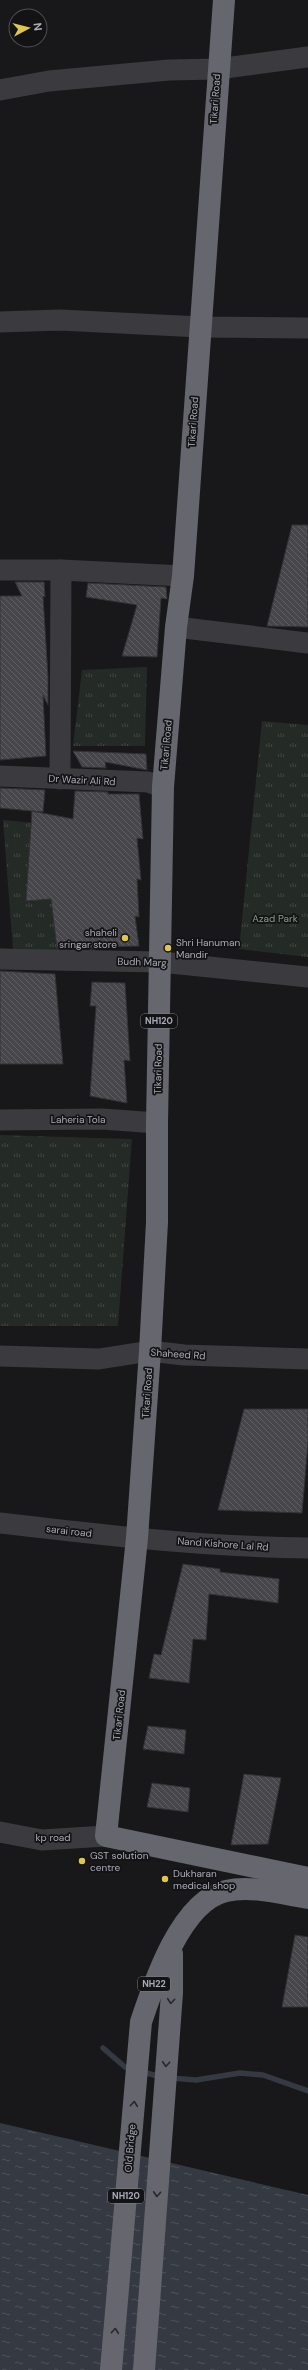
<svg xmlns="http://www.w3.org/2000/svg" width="308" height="2370" viewBox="0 0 308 2370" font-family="'DM Sans',sans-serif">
<defs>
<pattern id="grass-tufts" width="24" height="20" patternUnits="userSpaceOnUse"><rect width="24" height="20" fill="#242a26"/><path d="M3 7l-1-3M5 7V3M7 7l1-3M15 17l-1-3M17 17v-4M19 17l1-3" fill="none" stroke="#414643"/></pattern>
<pattern id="water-ripples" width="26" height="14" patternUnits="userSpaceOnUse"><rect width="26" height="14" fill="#343942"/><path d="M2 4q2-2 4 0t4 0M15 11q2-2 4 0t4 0" fill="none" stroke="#4f535b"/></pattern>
<pattern id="building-back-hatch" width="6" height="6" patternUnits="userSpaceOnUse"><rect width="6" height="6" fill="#47474b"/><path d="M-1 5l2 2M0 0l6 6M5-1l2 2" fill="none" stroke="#5f5f63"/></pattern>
</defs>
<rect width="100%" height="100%" fill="#181719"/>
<g fill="url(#grass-tufts)">
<path d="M147,667L145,746H73L82,670Z"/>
<path d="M262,721L308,725V957L239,949Z"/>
<path d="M3,820L95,829L96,953L13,950Z"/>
<path d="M0,1135L132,1139L118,1326H0Z"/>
</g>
<path fill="url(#water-ripples)" d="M0,2123L308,2195V2370H0Z"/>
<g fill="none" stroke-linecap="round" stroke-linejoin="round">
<g stroke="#343942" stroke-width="5.5">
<path d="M103,2048L125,2067L132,2069"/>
<path d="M142,2072L162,2077"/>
<path d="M171,2078L196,2080L240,2073L263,2075L308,2091"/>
</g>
</g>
<g fill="url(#building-back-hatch)" stroke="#323135">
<path d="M292,525H308V627L267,626Z"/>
<path d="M15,582H44L45,597L43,596L48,677V705L43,695L46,756L0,760V596H22Z"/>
<path d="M88,583L166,587L167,599L161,598L157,657L122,656L137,605L86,597Z"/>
<path d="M73,751L146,754L147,770L105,762L106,768L82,767Z"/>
<path d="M0,788L45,790L43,812L0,808Z"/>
<path d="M75,791L108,792V794H139L143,839L137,838L141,880L137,879L139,917L135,916L139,946L57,948L51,899L26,901L32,811L73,819Z"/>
<path d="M0,971L55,974L63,1064H0Z"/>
<path d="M92,982L125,983L130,1061L124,1060L127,1103L90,1096L96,1006H90Z"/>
<path d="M244,1409H308V1443L302,1513L218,1510Z"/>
<path d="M183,1564L220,1569V1572L279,1579L278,1603L209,1594L206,1640L193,1639L189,1683L149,1678L154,1654L161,1655Z"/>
<path d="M148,1726L186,1730L184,1754L143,1749Z"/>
<path d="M244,1774L281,1778L268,1844L231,1845Z"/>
<path d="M152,1783L190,1788L188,1812L147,1807Z"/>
<path d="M295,1935L308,1937V2007H282Z"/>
</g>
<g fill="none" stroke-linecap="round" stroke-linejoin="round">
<g stroke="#3b3b3f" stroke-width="21">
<path d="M0,90L49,81L169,70L217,69L308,57"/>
<path d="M0,322L60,320L200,327L308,328"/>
<path d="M0,570H61L183,576"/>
<path d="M176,627L308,643"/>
<path d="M0,776L148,782L163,787"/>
<path d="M60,779L61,570"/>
<path d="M0,959L160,962L308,977"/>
<path d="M0,1120L102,1119L157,1123"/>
<path d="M0,1356L99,1359L150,1351L184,1355L308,1359"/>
<path d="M0,1523C102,1535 205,1547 308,1548"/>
<path d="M0,1832L42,1840L106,1836"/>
</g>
<g stroke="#65666e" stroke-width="22">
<path d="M224,0L183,576L176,627L163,787L157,1123V1222L150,1351L137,1538L106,1836L308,1878"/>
<path d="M111,2370L141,2022C154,1983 181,1901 226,1891C251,1885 283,1894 308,1898"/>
<path d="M144,2370L172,1993V1954"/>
</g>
</g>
<defs><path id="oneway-chevron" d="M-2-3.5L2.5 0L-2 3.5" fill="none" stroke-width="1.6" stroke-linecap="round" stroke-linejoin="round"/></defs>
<g stroke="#28272a">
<use href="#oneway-chevron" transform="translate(171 2001) rotate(95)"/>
<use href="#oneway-chevron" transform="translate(166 2064) rotate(94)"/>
<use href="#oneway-chevron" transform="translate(134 2104) rotate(-85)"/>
<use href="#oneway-chevron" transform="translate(157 2194) rotate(94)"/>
<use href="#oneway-chevron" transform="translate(115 2331) rotate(-85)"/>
</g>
<g fill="#dec74a" stroke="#131214" stroke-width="1.5">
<circle cx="125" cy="938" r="4"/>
<circle cx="168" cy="948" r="4"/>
<circle cx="82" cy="1861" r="4"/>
<circle cx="165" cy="1879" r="4"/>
</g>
<g text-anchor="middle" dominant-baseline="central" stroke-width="3.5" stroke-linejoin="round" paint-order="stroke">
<g fill="#131214" stroke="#7d7e86" stroke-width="1">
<rect x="141" y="1014" width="36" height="14" rx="3"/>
<rect x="138" y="1977" width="32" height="14" rx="3"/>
<rect x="108" y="2189" width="36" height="14" rx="3"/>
</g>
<g font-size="9" font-weight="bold" fill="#abacb7">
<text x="159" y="1021">NH120</text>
<text x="154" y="1984">NH22</text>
<text x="126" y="2196">NH120</text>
</g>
<g font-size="10" fill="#abacb7" stroke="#131214">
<text transform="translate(215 99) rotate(-86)">Tikari Road</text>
<text transform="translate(193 422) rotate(-86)">Tikari Road</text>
<text transform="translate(166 745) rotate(-85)">Tikari Road</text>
<text transform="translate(82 780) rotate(3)">Dr Wazir Ali Rd</text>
<text transform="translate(142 962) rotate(2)">Budh Marg</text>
<text transform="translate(158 1069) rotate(-89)">Tikari Road</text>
<text x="78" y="1119">Laheria Tola</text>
<text transform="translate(178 1354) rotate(4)">Shaheed Rd</text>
<text transform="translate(147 1393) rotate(-86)">Tikari Road</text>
<text transform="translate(69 1531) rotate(6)">sarai road</text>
<text transform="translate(223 1544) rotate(4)">Nand Kishore Lal Rd</text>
<text transform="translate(119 1715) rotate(-84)">Tikari Road</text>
<text x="53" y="1837">kp road</text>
<text transform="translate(130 2148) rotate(-85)">Old Bridge</text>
</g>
<g font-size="10" fill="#84a08b" stroke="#131214">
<text x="275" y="918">Azad Park</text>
</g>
<g font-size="10" fill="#abacb7" stroke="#131214" text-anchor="start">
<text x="117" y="932" text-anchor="end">shaheli<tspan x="117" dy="12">sringar store</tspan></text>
<text x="176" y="942">Shri Hanuman<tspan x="176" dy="12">Mandir</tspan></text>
<text x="90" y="1855">GST solution<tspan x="90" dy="12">centre</tspan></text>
<text x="173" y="1873">Dukharan<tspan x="173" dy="12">medical shop</tspan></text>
</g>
</g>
<g transform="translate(28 28) rotate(83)"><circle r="19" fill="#131214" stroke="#505055"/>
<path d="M0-3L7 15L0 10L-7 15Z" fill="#dec74a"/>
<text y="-6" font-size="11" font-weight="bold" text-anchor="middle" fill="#abacb7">N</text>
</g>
</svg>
